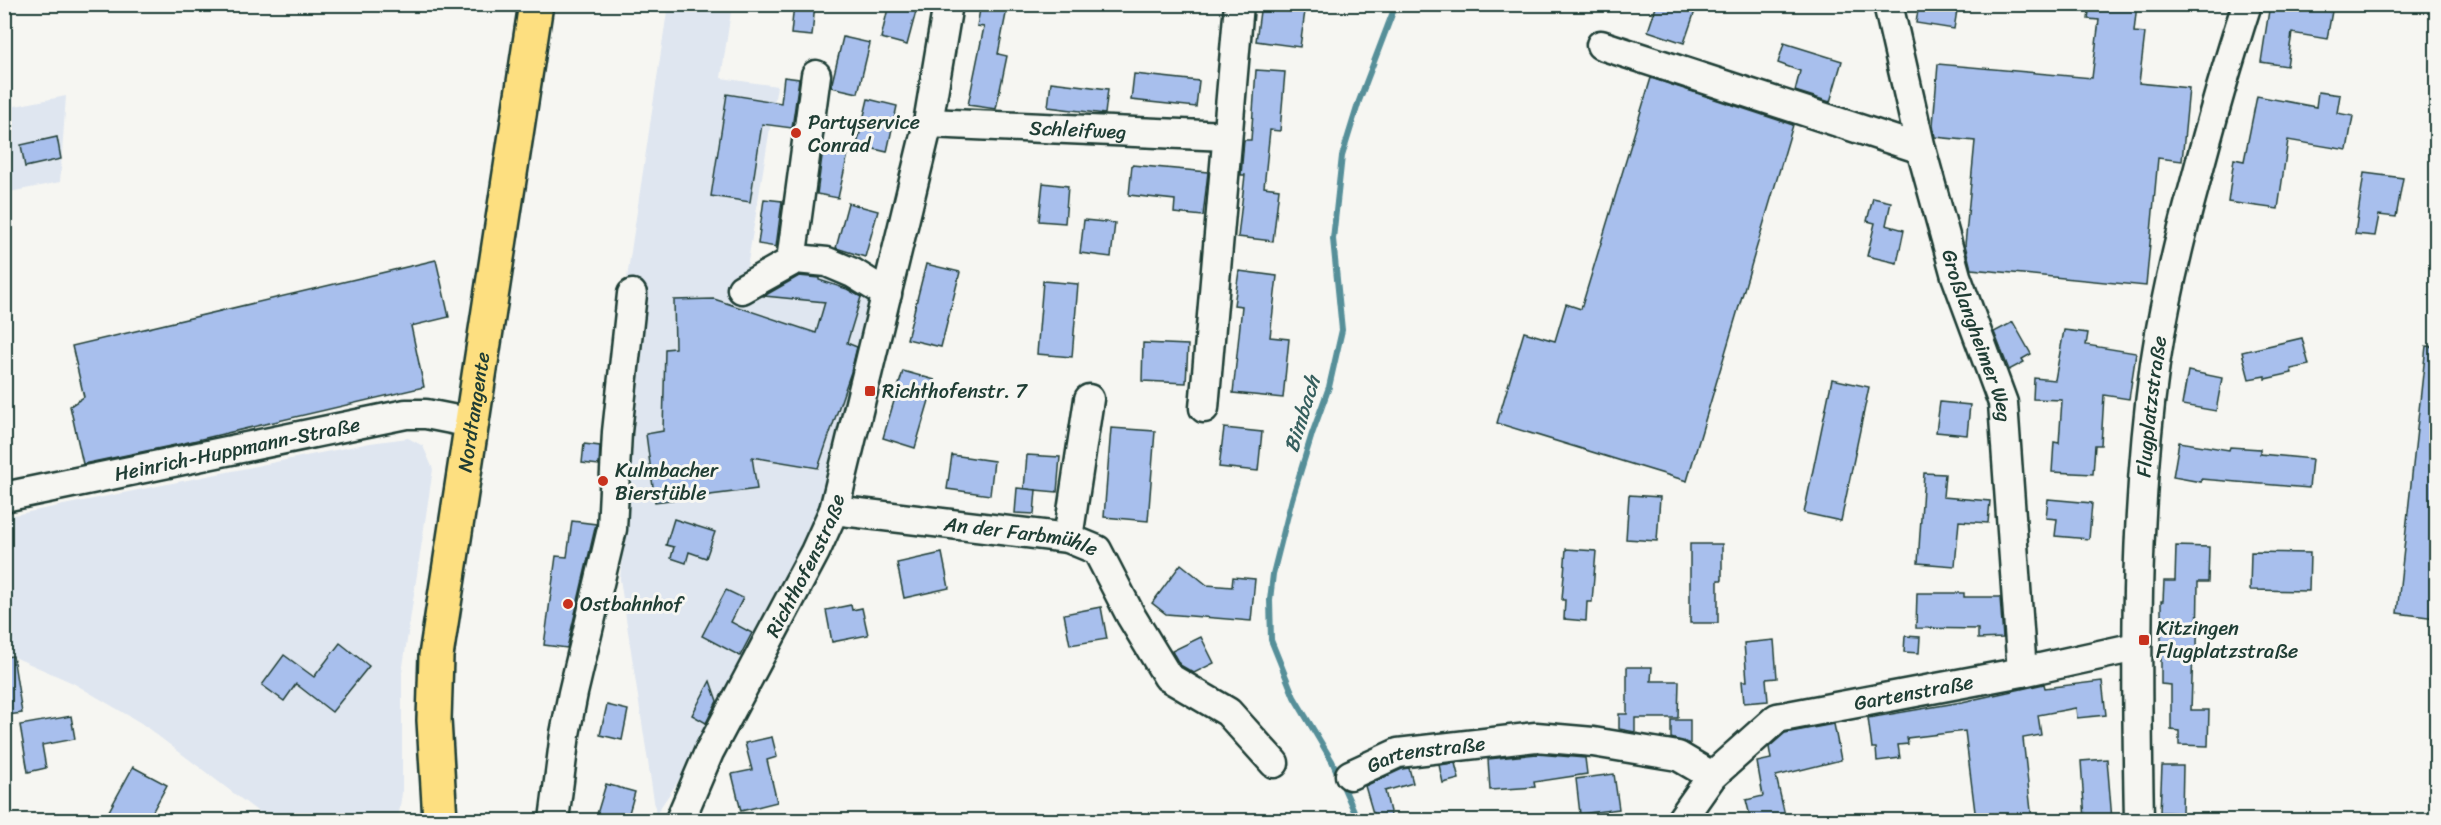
<svg xmlns="http://www.w3.org/2000/svg" width="2441" height="825" viewBox="0 0 2441 825" font-family="Sriracha,sans-serif">
<rect width="100%" height="100%" fill="#f6f6f2"/>
<filter id="ink" filterUnits="userSpaceOnUse"><feTurbulence type="fractalNoise" baseFrequency=".0167" numOctaves="2"/><feDisplacementMap in="SourceGraphic" scale="12" xChannelSelector="R" yChannelSelector="G"/><feConvolveMatrix kernelMatrix="1 2 1 2 8 2 1 2 1" color-interpolation-filters="sRGB"/></filter>
<g filter="url(#ink)">
<g fill="#dfe6f0">
<path d="M668,5H732L721,78L777,86L746,274L793,265L876,288L834,510L780,608L685,771L656,814L620,579L638,354L616,351Z"/>
<path d="M66,96L60,182L5,193V108Z"/>
<path d="M408,438L423,446L433,469L402,673V793L398,820H269L141,723L73,683L5,653L4,517L370,443Z"/>
</g>
<g fill="none" stroke-linecap="round" stroke-linejoin="round">
<path stroke="#568f99" stroke-width="6" d="M1358,820L1332,761L1294,697L1271,640L1270,600L1273,574L1292,499L1312,434L1329,387L1342,330L1333,239L1342,156L1359,101L1396,4"/>
</g>
<g fill="#a8bfed" stroke="#1f3d34" stroke-width="1.5">
<path d="M794,4H815L812,36L791,34Z"/>
<path d="M889,4H918L907,45L881,38Z"/>
<path d="M981,4H1008L998,54L1007,56L996,109L968,105L984,27L977,26Z"/>
<path d="M1261,4H1306L1300,47L1256,41Z"/>
<path d="M1657,4H1673L1695,11L1684,43L1648,31Z"/>
<path d="M1919,4H1958L1954,29L1916,23Z"/>
<path d="M2090,4H2137L2134,32L2145,33L2139,83L2189,88L2182,161L2158,158L2146,286L1971,269L1965,245L1975,141L1935,137L1933,125L1938,64L2092,78L2099,20L2088,19Z"/>
<path d="M2270,4H2289L2332,11L2327,39L2292,33L2287,66L2261,62Z"/>
<path d="M843,37L870,43L858,93L831,87Z"/>
<path d="M1784,43L1842,61L1830,102L1795,91L1800,71L1778,63Z"/>
<path d="M1256,70L1285,72L1280,131L1270,130L1264,187L1279,189L1273,241L1238,237L1245,175H1241L1244,140H1251Z"/>
<path d="M1134,74L1199,81L1196,107L1131,100Z"/>
<path d="M784,77L799,79L792,128L762,124L750,202L711,196L727,94L781,103Z"/>
<path d="M1651,78L1793,125L1687,481L1497,423L1524,332L1555,341L1566,304L1581,309Z"/>
<path d="M1051,82L1108,89L1105,114L1048,107Z"/>
<path d="M2318,92L2340,95L2337,113L2353,116L2347,150L2288,140L2278,209L2228,202L2234,159L2244,161L2257,96L2316,107Z"/>
<path d="M868,99L897,106L887,152L857,145Z"/>
<path d="M57,137L61,159L25,167L21,145Z"/>
<path d="M823,149L848,154L838,198L817,194Z"/>
<path d="M1132,165L1208,172L1203,216L1174,213L1175,200L1129,195Z"/>
<path d="M2364,173L2403,178L2396,217L2379,215L2375,236L2355,234Z"/>
<path d="M1043,183L1068,186L1065,223L1039,221Z"/>
<path d="M1873,198L1891,202L1886,225L1904,230L1897,263L1867,256L1875,223L1867,221Z"/>
<path d="M764,199L782,201L776,247L758,244Z"/>
<path d="M848,203L878,211L865,257L836,248Z"/>
<path d="M1084,220L1115,223L1111,257L1080,253Z"/>
<path d="M436,260L449,317L411,326L424,387L180,444L83,464L70,406L84,397L72,346Z"/>
<path d="M926,264L960,272L941,347L907,339Z"/>
<path d="M1239,271L1277,276L1270,337L1289,339L1283,398L1233,393L1242,306L1234,305Z"/>
<path d="M799,276L819,278V280L847,289L861,297L847,343L857,347L851,372L818,468L752,457L757,489L655,502L646,434L663,431L665,349L675,348L674,300L714,299L816,333L825,302L764,296Z"/>
<path d="M1043,281L1078,284L1072,357L1037,354Z"/>
<path d="M2013,322L2031,354L2022,359L2024,362L2009,370L1994,332Z"/>
<path d="M2064,330L2088,333L2086,345L2136,353L2129,399L2104,395L2101,445H2095L2093,474L2052,472L2054,442L2059,443L2062,400L2033,399L2034,378L2055,380Z"/>
<path d="M2302,338L2309,365L2291,369L2292,373L2265,379V376L2249,379L2242,352Z"/>
<path d="M1143,343L1188,345L1186,383L1142,381Z"/>
<path d="M2426,346L2436,347V618L2397,613Z"/>
<path d="M903,371L935,380L915,448L883,438Z"/>
<path d="M2188,371L2222,378L2216,411L2182,405Z"/>
<path d="M1832,379L1869,387L1841,521L1804,513Z"/>
<path d="M1940,402L1970,405L1967,435L1936,432Z"/>
<path d="M1111,428L1155,431L1148,521L1104,517Z"/>
<path d="M1224,428L1262,432L1258,471L1219,467Z"/>
<path d="M2179,442L2229,450L2230,447L2260,449V454L2312,459L2309,488L2201,479V482L2173,477Z"/>
<path d="M584,444L600,446L599,465L582,463Z"/>
<path d="M952,455L994,461L990,495L947,489Z"/>
<path d="M1027,455L1060,457L1057,492L1024,489Z"/>
<path d="M1924,473L1945,474L1943,497L1990,501L1988,523L1959,521L1955,566L1918,563Z"/>
<path d="M1017,488L1036,490L1034,514L1015,513Z"/>
<path d="M1629,495L1660,497L1657,541L1626,539Z"/>
<path d="M2048,499L2092,503L2089,539L2055,536L2057,519L2046,518Z"/>
<path d="M674,519L715,532L706,558L689,552L686,563L671,558L674,547L666,545Z"/>
<path d="M572,521L596,524L567,648L544,645L556,556L567,557Z"/>
<path d="M1690,544H1722V580H1718V623H1690Z"/>
<path d="M2176,546L2209,547L2208,582H2198L2197,649H2193L2191,710H2209L2208,746L2179,745V731L2171,730V685L2161,684V601H2163L2164,581H2175Z"/>
<path d="M1566,549L1596,551L1592,602H1587L1586,621L1564,619L1565,600H1562Z"/>
<path d="M2251,552L2310,553L2309,591L2250,590Z"/>
<path d="M942,553L949,588L904,598L897,563Z"/>
<path d="M1181,564L1207,585L1232,587L1233,577L1255,579L1251,621L1166,614L1152,603Z"/>
<path d="M726,590L743,598L731,622L752,633L740,656L702,636Z"/>
<path d="M1917,593H1964V597H2000L2003,638L1978,639V629L1916,628Z"/>
<path d="M851,605L852,610L862,608L868,635L832,642L826,610Z"/>
<path d="M1101,607L1107,639L1070,645L1064,614Z"/>
<path d="M1905,636L1920,637L1919,653L1904,652Z"/>
<path d="M1201,637L1214,663L1194,673L1180,665L1172,651Z"/>
<path d="M1774,640L1777,678L1766,679L1768,701L1744,703L1742,681H1747L1744,643Z"/>
<path d="M340,643L369,666L332,712L296,684L284,701L262,685L284,655L314,677Z"/>
<path d="M13,656L22,713L8,715L4,694V657Z"/>
<path d="M1627,667H1652L1651,681H1679L1678,718H1635V732L1619,729V714H1627Z"/>
<path d="M710,681L717,701L706,723L692,715Z"/>
<path d="M2102,681L2106,715L2077,718L2076,708L2038,715L2041,735L2023,738L2032,820H1976L1965,731L1907,738L1908,744L1898,745L1900,758L1877,761L1876,748H1872L1868,718L1962,702L2044,684L2045,688Z"/>
<path d="M607,705L628,710L622,740L600,735Z"/>
<path d="M71,716L75,739L42,745L46,768L28,772L20,725Z"/>
<path d="M1671,720H1690V744L1671,738Z"/>
<path d="M1834,724L1841,760L1776,776L1786,820H1751L1746,800L1763,796L1757,762L1771,759L1769,747L1785,733Z"/>
<path d="M772,737L777,757L767,760L777,802L741,811L732,774L752,770L745,743Z"/>
<path d="M1537,754L1585,758L1587,774L1534,782L1535,787L1490,790L1488,759Z"/>
<path d="M2107,759L2112,820H2085L2081,761Z"/>
<path d="M1455,763L1459,779L1443,783L1439,765Z"/>
<path d="M2162,766H2183L2182,813L2160,812Z"/>
<path d="M133,767L167,785L148,820H127L109,811Z"/>
<path d="M1409,768L1413,783L1385,791L1392,820H1375L1365,786L1402,769Z"/>
<path d="M1614,774L1619,809L1580,814L1576,779Z"/>
<path d="M606,784L635,792L627,820H619L597,814Z"/>
</g>
<g fill="none" stroke-linecap="round" stroke-linejoin="round">
<defs>
<g id="minor">
<path id="s1" d="M1888,4L1921,149L1956,276L2003,403L2022,672"/>
<path d="M1601,45L1921,149"/>
<path id="s2" d="M928,123L1227,136"/>
<path d="M791,261L816,75"/>
<path d="M742,289L796,259L827,262L853,273L887,294"/>
<path d="M1204,408L1239,4"/>
<path id="s3" d="M4,497L406,414H426L472,423"/>
<path id="s4" d="M834,510L1068,538L1097,550L1131,616L1168,677L1228,712L1274,763"/>
<path d="M1068,538L1089,399"/>
<path id="s5" d="M1350,775L1398,753L1536,737L1593,742L1678,756L1712,776"/>
<path d="M554,820L565,734L573,693L612,529L617,432L632,294"/>
<path id="s6" d="M680,820L709,752L815,552L834,510L928,123L948,4"/>
<path id="s7" d="M1681,820L1712,776L1777,718L2022,672L2136,647"/>
<path id="s8" d="M2139,820C2136,668 2134,515 2155,364C2164,304 2178,245 2194,187C2210,125 2227,65 2247,4"/>
</g>
<g id="major">
<path id="s9" d="M440,820L434,720L436,656L536,4"/>
</g>
</defs>
<use href="#minor" stroke="#1f3d34" stroke-width="33"/>
<use href="#major" stroke="#1f3d34" stroke-width="38"/>
<use href="#minor" stroke="#f6f6f2" stroke-width="28"/>
<use href="#major" stroke="#fddf80" stroke-width="33"/>
</g>
</g>
<g fill="#c8321e" stroke="#f6f6f2" stroke-width="2">
<circle cx="796" cy="133" r="6"/>
<rect x="864" y="385" width="12" height="12" rx="3"/>
<circle cx="603" cy="481" r="6"/>
<circle cx="568" cy="604" r="6"/>
<rect x="2138" y="634" width="12" height="12" rx="3"/>
</g>
<g text-anchor="middle" dominant-baseline="central" stroke-width="6" stroke-linejoin="round" paint-order="stroke">
<g font-size="20" fill="#1f3d34" stroke="#f6f6f2" text-anchor="start">
<text x="808" y="122">Partyservice<tspan x="808" dy="23">Conrad</tspan></text>
<text x="882" y="391">Richthofenstr. 7</text>
<text x="615" y="470">Kulmbacher<tspan x="615" dy="23">Bierstüble</tspan></text>
<text x="580" y="604">Ostbahnhof</text>
<text x="2156" y="628">Kitzingen<tspan x="2156" dy="23">Flugplatzstraße</tspan></text>
</g>
<g font-size="20" fill="#1f3d34" stroke="#f6f6f2">
<text stroke="none"><textPath href="#s2" startOffset="150">Schleifweg</textPath></text>
<text stroke="none"><textPath href="#s1" startOffset="344">Großlangheimer Weg</textPath></text>
<text stroke="none"><textPath href="#s8" startOffset="414">Flugplatzstraße</textPath></text>
<text stroke="none"><textPath href="#s9" startOffset="411">Nordtangente</textPath></text>
<text stroke="none"><textPath href="#s3" startOffset="238">Heinrich-Huppmann-Straße</textPath></text>
<text stroke="none"><textPath href="#s4" startOffset="189">An der Farbmühle</textPath></text>
<text stroke="none"><textPath href="#s6" startOffset="284">Richthofenstraße</textPath></text>
<text stroke="none"><textPath href="#s7" startOffset="280">Gartenstraße</textPath></text>
<text stroke="none"><textPath href="#s5" startOffset="80">Gartenstraße</textPath></text>
</g>
<g font-size="21" font-style="italic" fill="#365f5e" stroke="#f6f6f2">
<text transform="translate(1302 414) rotate(-73)">Bimbach</text>
</g>
</g>
<rect width="2441" height="825" fill="none" stroke="#f6f6f2" stroke-width="24"/>
<rect x="12" y="12" width="2417" height="801" fill="none" stroke="#1f3d34" stroke-width="2" filter="url(#ink)"/>
</svg>
